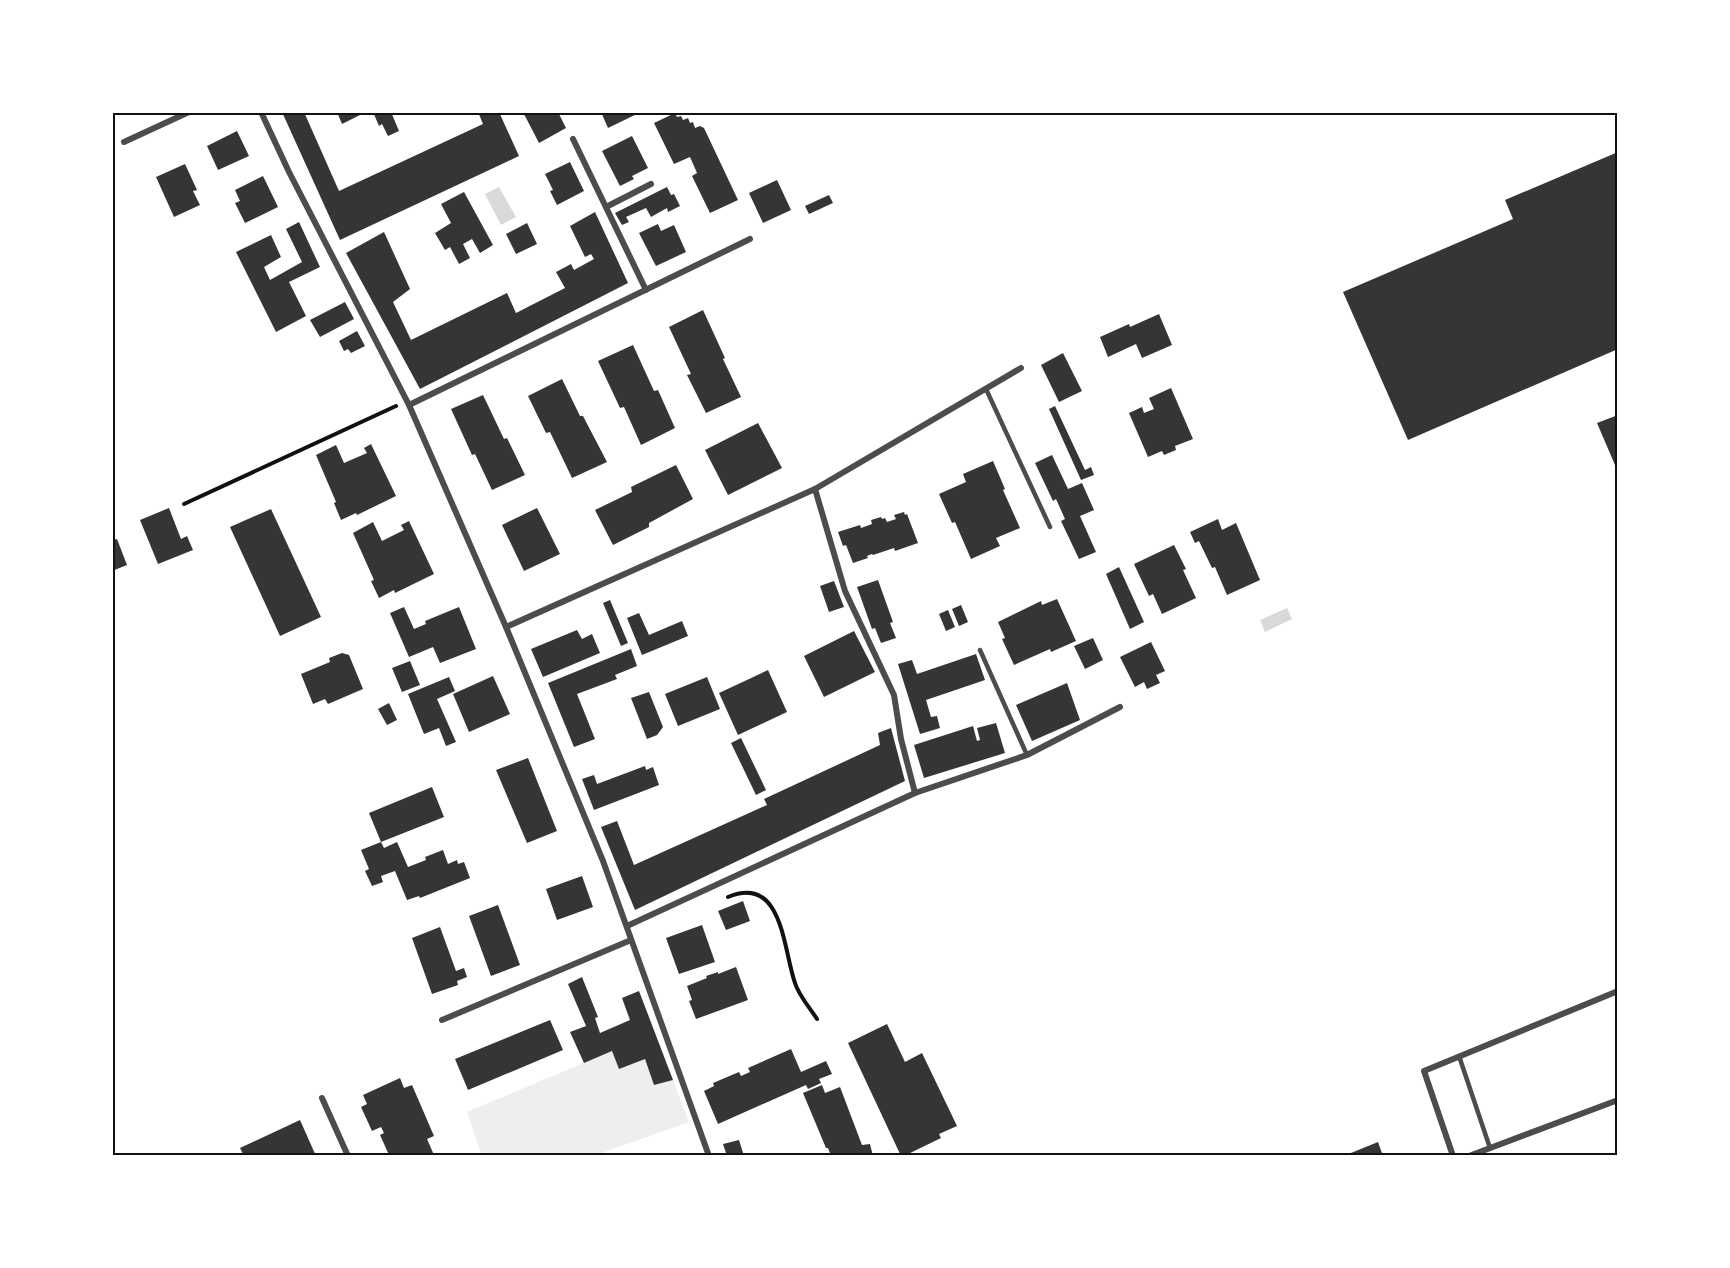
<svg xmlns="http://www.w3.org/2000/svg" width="1730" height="1268" viewBox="0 0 1730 1268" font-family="'DM Sans',sans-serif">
<rect width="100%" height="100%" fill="#fff"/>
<path fill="#eee" d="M612,1051L619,1069L645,1059L654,1085L673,1080L689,1122L596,1155L482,1156L467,1112Z"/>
<g fill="#d9d9d9">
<path d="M499,187L516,217L501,225L485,194Z"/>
<path d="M1287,608L1292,619L1265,632L1260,620Z"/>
</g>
<g fill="#353535">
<path d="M282,112H304L339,191L483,124L478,112H499L519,156L340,240Z"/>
<path d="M337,112H366L342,124Z"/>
<path d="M373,112H391L399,131L388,136L382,124L379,126Z"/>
<path d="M527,112H558L566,128L539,143L524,114Z"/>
<path d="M601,112H641L608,128Z"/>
<path d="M675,113L677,117L681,116L683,120L688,118L690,123L693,122L695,128L700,126L704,128L738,200L710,213L692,176L697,173L690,157L674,164L654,123Z"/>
<path d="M237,131L249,156L218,170L207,146Z"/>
<path d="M632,136L648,168L632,176L634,179L620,186L602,151Z"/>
<path d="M1618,152V349L1408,440L1343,292L1513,219L1505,200Z"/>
<path d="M570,162L584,191L557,205L550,191L553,190L545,174Z"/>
<path d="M185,164L197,190L193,191L200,205L174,217L156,177Z"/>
<path d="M263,176L278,207L245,223L235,203L240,201L235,190Z"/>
<path d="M777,180L791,210L763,223L749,193Z"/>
<path d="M667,187L671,195L674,194L680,206L668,212L667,208L651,217L646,208L626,217L629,222L622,225L615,213Z"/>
<path d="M464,192L493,245L480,253L472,239L463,244L470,258L459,264L450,247L445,250L435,233L451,223L441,204Z"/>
<path d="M829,195L833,203L809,214L805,206Z"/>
<path d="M595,212L628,283L420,389L346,253L384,232L410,289L393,302L411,340L507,293L516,313L565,288L556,272L571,264L574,270L594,259L591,254L585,257L570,226Z"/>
<path d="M299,222L320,267L289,282L306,316L276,332L236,252L271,235L281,257L264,267L270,280L302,262L286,229Z"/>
<path d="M527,223L537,244L516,254L506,234Z"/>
<path d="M658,224L661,231L674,225L686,252L656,266L639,233Z"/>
<path d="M345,302L354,319L320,337L310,320Z"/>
<path d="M703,310L725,358L723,359L741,397L706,413L687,375L691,374L669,327Z"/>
<path d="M1159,314L1172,345L1142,358L1136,344L1108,357L1100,337L1129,324L1130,327Z"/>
<path d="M357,331L365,346L351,353L348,349L344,351L339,341Z"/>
<path d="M633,345L654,391L658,390L675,428L641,445L624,407L620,408L598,361Z"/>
<path d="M1063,353L1082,391L1059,402L1041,365Z"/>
<path d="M562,379L580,416H583L607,462L572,478L550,432L546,433L528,396Z"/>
<path d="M1171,388L1193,439L1175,446L1176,450L1164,455L1162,451L1148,457L1129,413L1142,407L1144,413L1154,409L1149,398Z"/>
<path d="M483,395L504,439L507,438L525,475L492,490L475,454L472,455L451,409Z"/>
<path d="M1055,406L1085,470L1091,467L1094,475L1081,480L1049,409Z"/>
<path d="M1618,415V472L1597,423Z"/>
<path d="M758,423L782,468L728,495L705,450Z"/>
<path d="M371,444L396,496L357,515L356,513L341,520L334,503L336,502L316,455L336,445L344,463L367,453L364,448Z"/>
<path d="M1052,455L1068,489L1082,483L1094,510L1080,516L1096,552L1079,559L1061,521L1065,519L1056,499L1053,501L1035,463Z"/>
<path d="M993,461L1005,489L1003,490L1020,528L996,538L1000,546L971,559L955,522L952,523L939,494L966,482L963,474Z"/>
<path d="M676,465L693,499L649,523V527L613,545L595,510L632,492L631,487Z"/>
<path d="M169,508L181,539L187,536L193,550L158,564L140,520Z"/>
<path d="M537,508L560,554L524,571L502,525Z"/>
<path d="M271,509L321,617L280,636L230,527Z"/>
<path d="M904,512L905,515L907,514L918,543L895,551L894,548L873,555L872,554L867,556L868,558L853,563L846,545L843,546L838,532L860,525L861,528L872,524L871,520L881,517L882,519L885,518L887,522L896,519L894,515Z"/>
<path d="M1218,519L1222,530L1236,523L1260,580L1227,595L1215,567L1212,568L1199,541L1195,543L1190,532Z"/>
<path d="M409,521L434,574L395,593L394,590L379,598L371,581L374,580L353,533L373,522L382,541L404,530L401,525Z"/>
<path d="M117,539L127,565L112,571V540Z"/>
<path d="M1174,545L1186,569L1183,570L1196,598L1162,614L1153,594L1149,596L1134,564Z"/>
<path d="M1119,567L1144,622L1130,629L1106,574Z"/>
<path d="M878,580L893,622L890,623L896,638L881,643L875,628L872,629L857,587Z"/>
<path d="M834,581L844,607L829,612L820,586Z"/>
<path d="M1057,599L1076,641L1051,652L1050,649L1014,665L1002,639L1005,638L998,622L1041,601L1042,605Z"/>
<path d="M610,600L628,643L621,646L603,603Z"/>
<path d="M961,605L968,622L959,626L952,609Z"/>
<path d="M404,607L414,629L426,624L425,621L459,607L476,649L440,663L433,647L409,657L390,613Z"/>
<path d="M948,610L955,627L946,631L939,614Z"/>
<path d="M639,613L649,635L682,621L688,636L642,655L627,618Z"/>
<path d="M577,630L582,639L592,634L600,653L543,677L531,649Z"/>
<path d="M854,631L875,672L824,697L804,656Z"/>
<path d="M1093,638L1103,660L1085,669L1074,646Z"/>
<path d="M1151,642L1165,671L1156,675L1160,683L1147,689L1144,682L1135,687L1120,657Z"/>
<path d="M631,649L637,666L615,675L617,679L577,694L595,739L574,747L548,683Z"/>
<path d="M342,653L349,655L363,689L328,704L325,699L313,704L301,674L330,662L329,658Z"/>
<path d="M976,654L985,680L926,700L931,717L937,716L940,728L920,734L898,664L912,660L917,674Z"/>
<path d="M410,661L420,685L402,692L392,668Z"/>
<path d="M768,670L787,712L738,735L719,693Z"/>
<path d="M493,676L510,714L469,732L453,694Z"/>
<path d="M449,677L455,691L437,699L456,742L446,746L439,728L424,734L408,694Z"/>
<path d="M707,677L720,709L678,726L665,694Z"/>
<path d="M1067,683L1080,720L1032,741L1016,705Z"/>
<path d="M649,692L663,727L657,735L647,739L631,698Z"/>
<path d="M389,703L397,720L387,725L378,709Z"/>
<path d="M996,723L1005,753L924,778L914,745L973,726L977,741L980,740L977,728Z"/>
<path d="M891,728L905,781L635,910L601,827L617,821L634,865L767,805L764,799L880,745L878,733Z"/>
<path d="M741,738L766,790L756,795L731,743Z"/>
<path d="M528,758L557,831L527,843L496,770Z"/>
<path d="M645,766L646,770L653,767L659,785L594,810L582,779L594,775L597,784Z"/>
<path d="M432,787L444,817L381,842L384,848L397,842L408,867L426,860L425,857L443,850L448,864L457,860L458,864L464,862L470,878L420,898L419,896L407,900L395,871L381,876L383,882L372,886L365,871L369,869L361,850L381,842L369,813Z"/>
<path d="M582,876L593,907L557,920L546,889Z"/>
<path d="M743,901L750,921L726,930L718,911Z"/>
<path d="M498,905L520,965L491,976L469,916Z"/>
<path d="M702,925L715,962L679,974L666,938Z"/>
<path d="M440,927L456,971L464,968L467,977L457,981L458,985L432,994L412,938Z"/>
<path d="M736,967L748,1000L696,1019L689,1001L692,1000L687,986L707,978L706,976L718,972V974Z"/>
<path d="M582,977L598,1017L595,1018L600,1033L630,1020L622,998L639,991L673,1080L654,1085L645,1059L619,1069L612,1051L584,1063L570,1032L586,1026L568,984Z"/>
<path d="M550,1020L563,1050L468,1090L455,1059Z"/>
<path d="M887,1024L905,1062L922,1053L957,1126L939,1134L941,1138L904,1156H901L848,1043Z"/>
<path d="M791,1049L801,1072L826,1061L832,1074L819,1079L821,1083L808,1089L806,1085L718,1124L704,1091L714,1086L713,1083L739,1072L741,1076L750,1072L748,1068Z"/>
<path d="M400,1078L404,1088L412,1085L434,1136L427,1139L434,1155H389L380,1135L384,1133L381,1127L372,1131L361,1107L367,1104L363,1095Z"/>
<path d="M822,1085L825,1093L840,1087L862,1145L870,1144L873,1156H831L828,1148H826L803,1093Z"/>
<path d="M300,1120L316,1156H244L240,1148Z"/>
<path d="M739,1140L744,1156H727L723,1144Z"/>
<path d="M1378,1142L1383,1156H1346V1155Z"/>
</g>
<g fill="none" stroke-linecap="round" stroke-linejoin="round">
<g stroke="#111" stroke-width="4">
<path d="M184,504L396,406"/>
<path d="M728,897C783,874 783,949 795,983C799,996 810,1008 817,1019"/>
</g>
<g stroke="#4c4c4c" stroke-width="4.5">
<path d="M986,389L1050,527"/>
<path d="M980,650L1027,755"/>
<path d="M1459,1056L1490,1148"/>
</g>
<g stroke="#4c4c4c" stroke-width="6">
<path d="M261,112L289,172L409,405L506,627L603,861L709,1156"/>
<path d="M573,139L646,290"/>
<path d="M124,142L189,112"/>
<path d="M606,207L651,184"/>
<path d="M409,405L750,239"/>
<path d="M815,489L845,591L894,695L901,739L915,793"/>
<path d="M506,627L815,489L1021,368"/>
<path d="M627,926L915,793L1027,755L1120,707"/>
<path d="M442,1020L631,940"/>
<path d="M322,1098L348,1156"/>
<path d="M1453,1156L1424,1071L1618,991"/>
<path d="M1469,1156L1618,1100"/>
</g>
</g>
<rect width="1730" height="1268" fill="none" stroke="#ffffff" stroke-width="228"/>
<rect x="114" y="114" width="1502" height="1040" fill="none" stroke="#111" stroke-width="2"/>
</svg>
